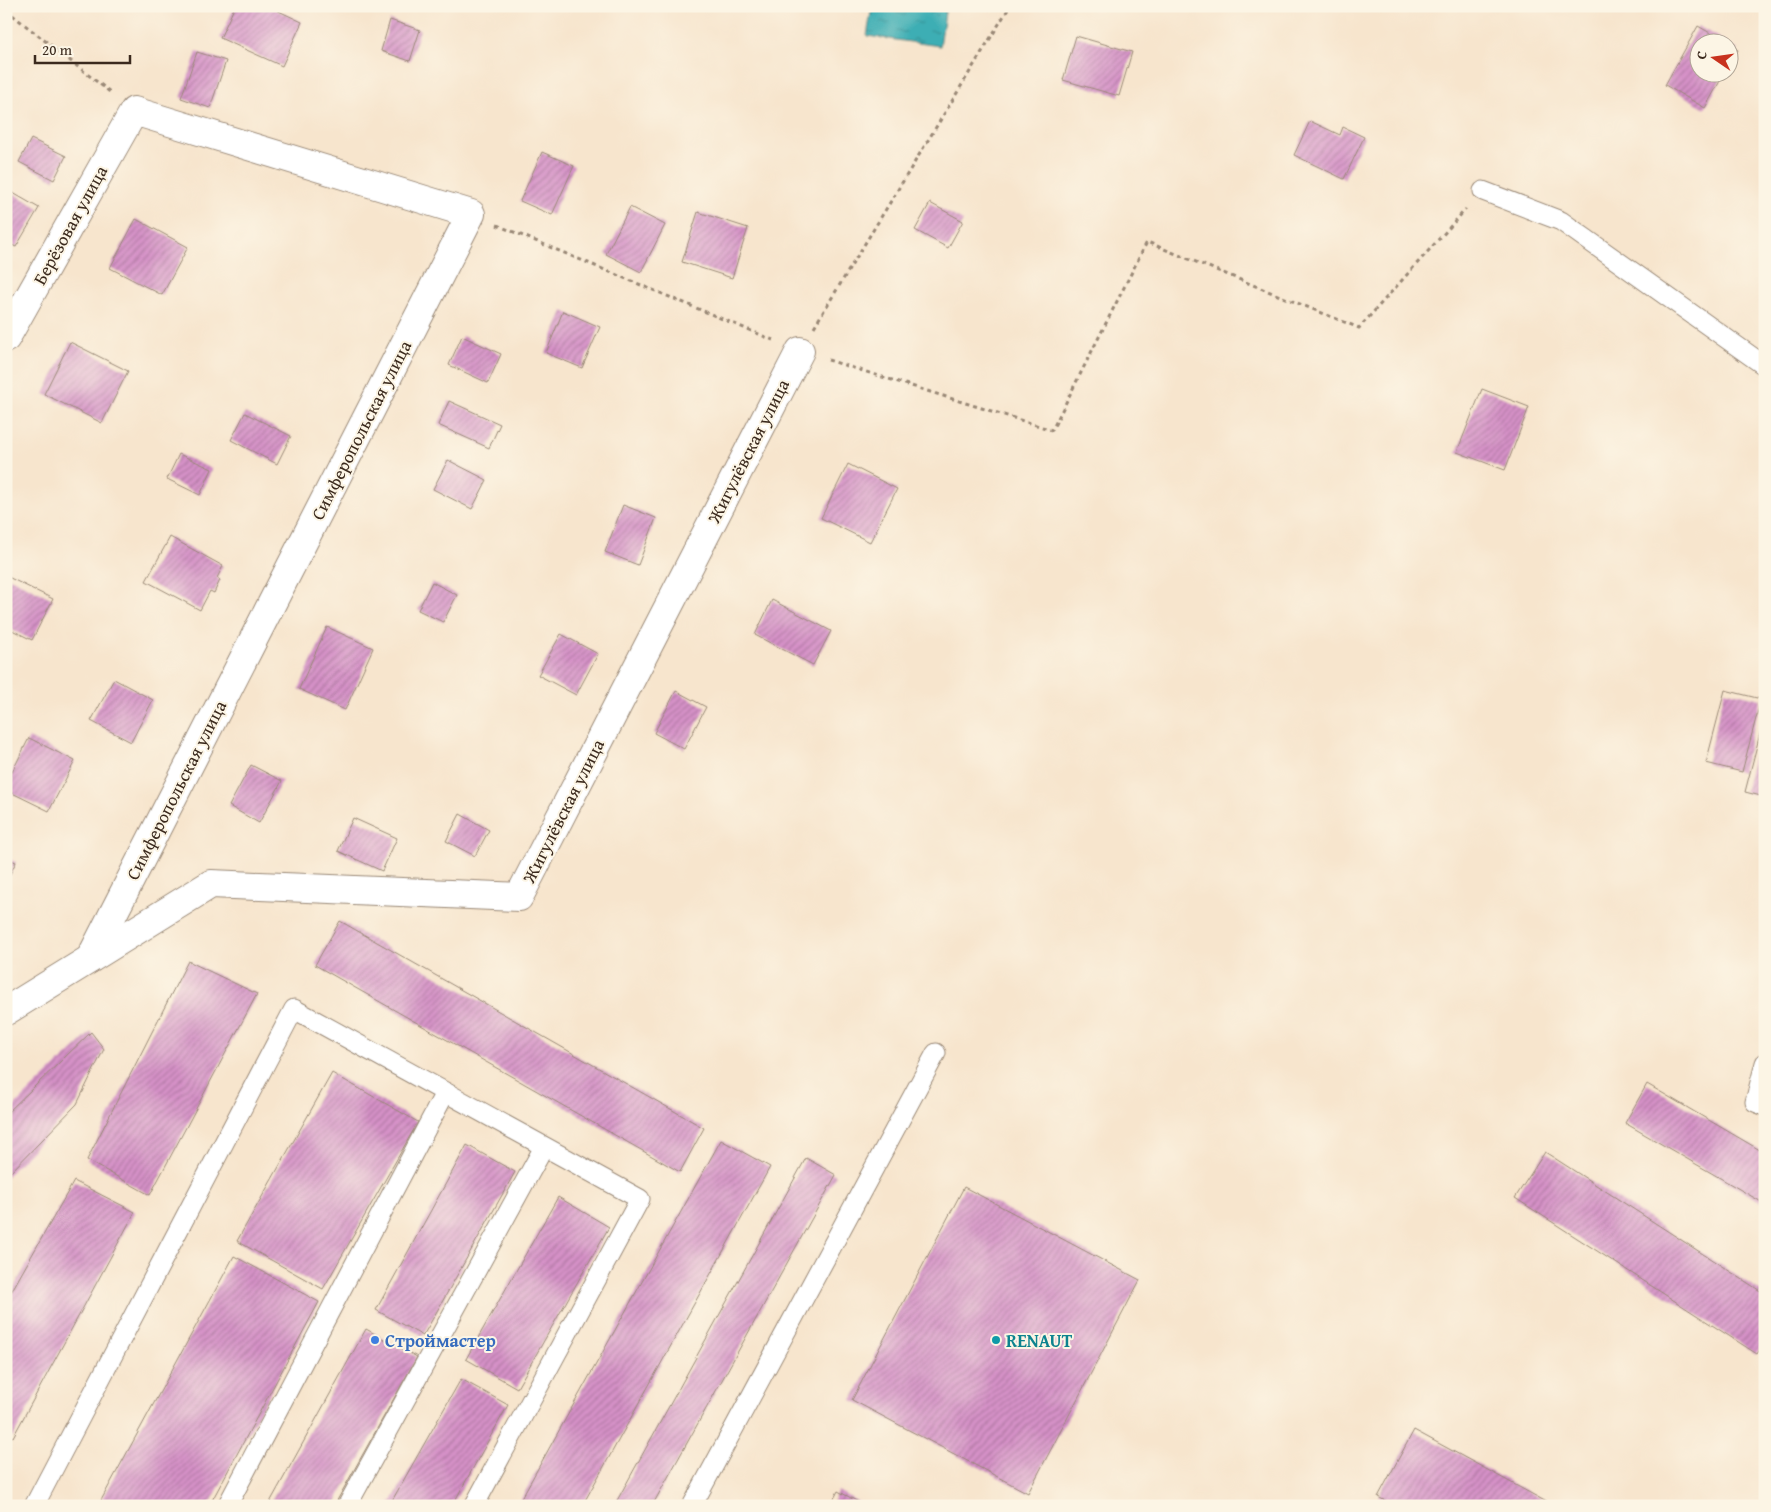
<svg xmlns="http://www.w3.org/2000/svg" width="1771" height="1512" viewBox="0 0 1771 1512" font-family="'Gentium Book Plus',serif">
<defs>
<pattern id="water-ripples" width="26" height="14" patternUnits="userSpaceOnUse" patternTransform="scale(1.25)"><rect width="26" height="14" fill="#3daeb4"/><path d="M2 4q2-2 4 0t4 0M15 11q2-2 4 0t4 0" fill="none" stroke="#348e92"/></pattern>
<pattern id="building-hatch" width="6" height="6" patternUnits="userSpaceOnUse" patternTransform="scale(1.25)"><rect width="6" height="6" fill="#d591c7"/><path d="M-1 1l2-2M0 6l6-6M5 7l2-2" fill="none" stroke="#ae77a1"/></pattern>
</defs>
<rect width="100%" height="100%" fill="#fcf5e5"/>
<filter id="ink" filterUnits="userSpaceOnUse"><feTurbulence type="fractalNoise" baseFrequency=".02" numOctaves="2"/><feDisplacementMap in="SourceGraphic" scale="10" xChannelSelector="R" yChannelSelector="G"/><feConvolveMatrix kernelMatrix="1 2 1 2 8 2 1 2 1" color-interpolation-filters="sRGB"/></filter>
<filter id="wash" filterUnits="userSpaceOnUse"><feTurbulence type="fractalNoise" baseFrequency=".0096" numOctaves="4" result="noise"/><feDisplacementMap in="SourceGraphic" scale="20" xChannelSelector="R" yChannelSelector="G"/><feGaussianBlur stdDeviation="1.12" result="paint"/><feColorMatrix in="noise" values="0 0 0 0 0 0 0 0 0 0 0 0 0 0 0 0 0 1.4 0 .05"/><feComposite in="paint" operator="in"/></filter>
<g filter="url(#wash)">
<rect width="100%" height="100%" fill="#f7e5cd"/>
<path fill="url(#water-ripples)" stroke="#3c6c69" d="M872,6H946L940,46L867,36Z"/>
<g id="blocks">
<g fill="url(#building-hatch)">
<path d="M235,6H268L302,22L282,66L220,38Z"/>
<path d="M390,20L420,30L410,61L381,51Z"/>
<path d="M1698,26L1726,42H1698V72H1725L1705,108L1665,85Z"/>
<path d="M1076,36L1132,52L1119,96L1063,80Z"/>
<path d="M1728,44L1738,50L1728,67Z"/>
<path d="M197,52L226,61L210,108L181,98Z"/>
<path d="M1310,121L1340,135L1343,127L1364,137L1344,179L1294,155Z"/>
<path d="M31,139L66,156L54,180L19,162Z"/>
<path d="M542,152L574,166L552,215L520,201Z"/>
<path d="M6,189L39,208L16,247L6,242Z"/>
<path d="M930,203L963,221L948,248L915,230Z"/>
<path d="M630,207L665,225L641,272L606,254Z"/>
<path d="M698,212L748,228L732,278L682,262Z"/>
<path d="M136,219L188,247L162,295L110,268Z"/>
<path d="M563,311L600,327L582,368L546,353Z"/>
<path d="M462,336L501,354L488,383L449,365Z"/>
<path d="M70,342L128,371L102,423L44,394Z"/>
<path d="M1482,389L1529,407L1505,470L1457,452Z"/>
<path d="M449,401L500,424L489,448L438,425Z"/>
<path d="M245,413L291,436L277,464L231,440Z"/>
<path d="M179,454L212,469L200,495L167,479Z"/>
<path d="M448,460L487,480L472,509L433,489Z"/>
<path d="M848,464L897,489L870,542L821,518Z"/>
<path d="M623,505L656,518L638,565L605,552Z"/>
<path d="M170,537L223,566L217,578L220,580L214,593L210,591L200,610L146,581Z"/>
<path d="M6,576L53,599L32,640L6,627Z"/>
<path d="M432,582L457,595L443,622L418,610Z"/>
<path d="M772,600L831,631L813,665L755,635Z"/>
<path d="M327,627L373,648L345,710L299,689Z"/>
<path d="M561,634L598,654L576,695L538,675Z"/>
<path d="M114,679L153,700L131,742L91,721Z"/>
<path d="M1725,690L1761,699L1742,772L1706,763Z"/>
<path d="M676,691L706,707L684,749L654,733Z"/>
<path d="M1764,718H1765V797L1745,792Z"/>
<path d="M29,738L75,761L49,811L6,790V784Z"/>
<path d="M251,765L282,781L259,823L229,806Z"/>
<path d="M460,814L489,830L475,856L446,841Z"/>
<path d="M353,818L397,838L382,871L338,851Z"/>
<path d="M6,858L16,862L6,882Z"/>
<path d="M340,921L704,1128L680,1172L315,965Z"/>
<path d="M188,961L257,994L150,1195L87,1160Z"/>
<path d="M91,1032L104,1049L77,1104L6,1177V1114Z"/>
<path d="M332,1073L418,1122L323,1289L237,1241Z"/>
<path d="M1647,1084L1765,1153V1204L1625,1123Z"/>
<path d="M721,1140L770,1167L582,1506H517Z"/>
<path d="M467,1145L515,1172L423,1336L376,1310Z"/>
<path d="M1545,1152L1765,1294V1342L1757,1354L1515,1198Z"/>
<path d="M806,1158L836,1175L652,1506H614Z"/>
<path d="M74,1181L135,1212L13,1437L6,1434V1301Z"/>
<path d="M964,1187L1140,1280L1028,1493L852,1400Z"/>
<path d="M558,1197L609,1227L517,1388L466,1359Z"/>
<path d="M234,1256L319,1302L209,1506H98Z"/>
<path d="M366,1329L417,1357L334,1506H268Z"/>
<path d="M461,1379L508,1405L452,1506H389Z"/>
<path d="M1414,1430L1554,1506H1395L1378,1497Z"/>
<path d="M838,1491L866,1506H830Z"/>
</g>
</g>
</g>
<g filter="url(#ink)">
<use href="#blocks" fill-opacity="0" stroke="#998876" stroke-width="1"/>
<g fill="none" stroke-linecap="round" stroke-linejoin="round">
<defs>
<g id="lane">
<path d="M1483,191L1561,221L1765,366"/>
<path d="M1765,1063L1755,1102L1765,1106"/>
<path d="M34,1506L294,1009L640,1199L474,1506"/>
<path d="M227,1506L445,1093"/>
<path d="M347,1506L544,1147"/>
<path d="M692,1506L936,1053"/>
</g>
<g id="street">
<path d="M6,338L134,111L471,214L90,959"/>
<path d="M6,1011L211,884L519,897L800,351"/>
</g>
</defs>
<use href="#lane" stroke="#998876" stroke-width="21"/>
<use href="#street" stroke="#998876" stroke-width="30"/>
<g stroke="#998876" stroke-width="3" stroke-dasharray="4 4" stroke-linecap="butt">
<path d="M6,10L110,92"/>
<path d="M497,225L773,340"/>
<path d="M814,327L1010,6"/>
<path d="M828,360L1052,430L1147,242L1359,328L1466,209"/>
</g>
<use href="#lane" stroke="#fff" stroke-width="19"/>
<use href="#street" stroke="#fff" stroke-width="28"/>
</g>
</g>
<circle fill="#3f7fe0" stroke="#fcf5e5" stroke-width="2" cx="375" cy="1340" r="5"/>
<circle fill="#0f9aa8" stroke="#fcf5e5" stroke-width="2" cx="996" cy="1340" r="5"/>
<g text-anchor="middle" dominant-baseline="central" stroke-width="4" stroke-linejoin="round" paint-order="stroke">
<g font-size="18" fill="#3b2a1e" stroke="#fcf5e5">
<text transform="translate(70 225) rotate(-61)">Берёзовая улица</text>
<text transform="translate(361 430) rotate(-63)">Симферопольская улица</text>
<text transform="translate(748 451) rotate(-63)">Жигулёвская улица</text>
<text transform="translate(176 790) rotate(-63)">Симферопольская улица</text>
<text transform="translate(563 811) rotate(-63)">Жигулёвская улица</text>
</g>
<g font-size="18" font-weight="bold" fill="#366cbe" stroke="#fcf5e5" text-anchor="start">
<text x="385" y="1340">Строймастер</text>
</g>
<g font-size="18" font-weight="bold" fill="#0d838f" stroke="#fcf5e5" text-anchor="start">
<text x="1006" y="1340">RENAUT</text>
</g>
</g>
<rect width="1771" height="1512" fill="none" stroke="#fcf5e5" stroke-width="25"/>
<g transform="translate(1714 58) rotate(283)"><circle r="24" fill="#fcf5e5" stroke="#afa495"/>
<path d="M0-4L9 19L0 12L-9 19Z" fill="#c8321e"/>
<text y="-8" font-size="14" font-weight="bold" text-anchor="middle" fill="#3b2a1e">С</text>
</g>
<path d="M35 55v8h95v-8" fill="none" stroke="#3b2a1e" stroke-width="2.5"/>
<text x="42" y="55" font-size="15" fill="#3b2a1e" stroke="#fcf5e5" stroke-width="4" paint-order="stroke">20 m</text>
</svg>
